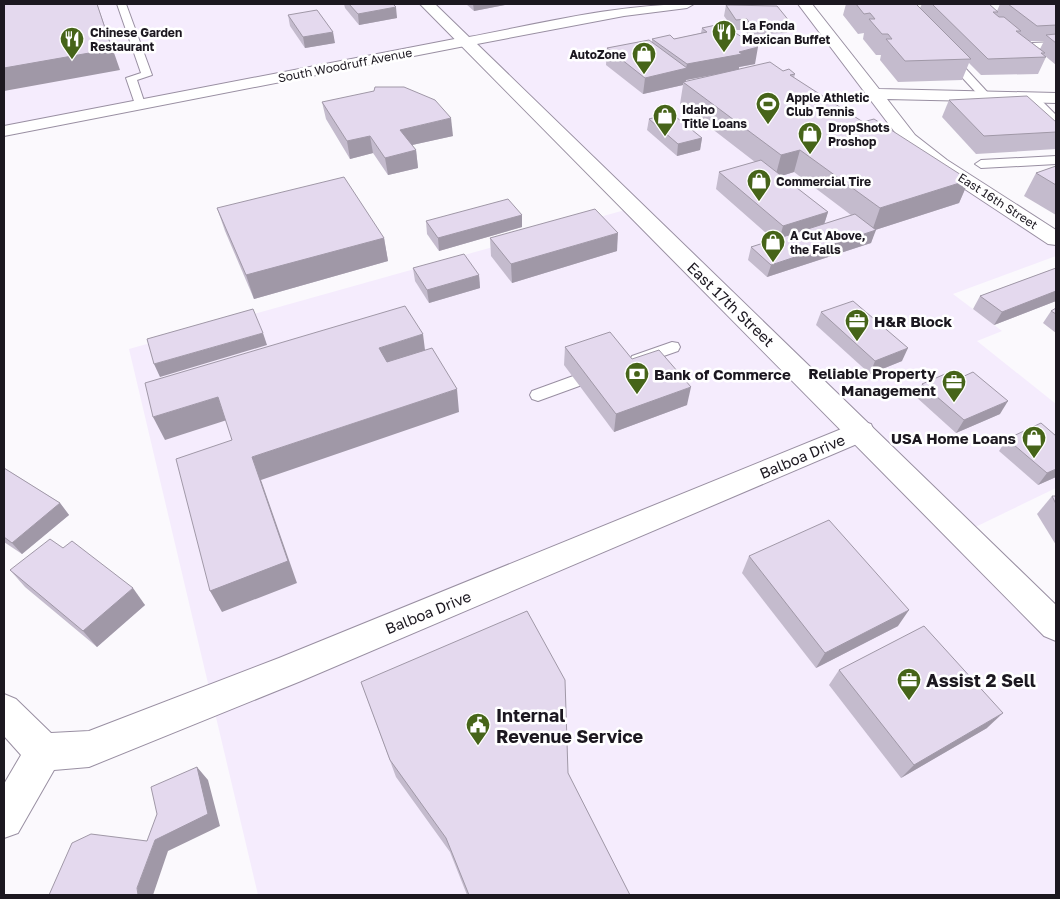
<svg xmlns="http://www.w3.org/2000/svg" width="1060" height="899" viewBox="0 0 1060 899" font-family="'Golos Text',sans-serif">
<rect width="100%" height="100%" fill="#fbf9fd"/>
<path fill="#f5ecfd" d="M4,4H805L876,94L940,164L1056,239V256L953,294L1002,331L977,341L1056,404V488L963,533L1056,626V895H258L129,349L632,208L465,42L4,131Z"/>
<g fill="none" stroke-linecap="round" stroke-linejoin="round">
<defs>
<g id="service">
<path d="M117,4H126L152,75L137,80L145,104L140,107L135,104L126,78L141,73Z"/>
<path d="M1056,42V48L1032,49L1027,46L1032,43Z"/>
<path d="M950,55L954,56L991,96V100H983L946,60V56Z"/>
<path d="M1033,95L1037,96L1056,115V124L1052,123L1029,100L1028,98Z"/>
<path d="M1056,156V164L981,168L975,164L981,160Z"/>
<path d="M672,342L678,343L680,347L678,351L638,365L632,364L630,360L632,356Z"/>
<path d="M576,375L582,377L584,381L582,385L538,401L532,399L530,395L532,391Z"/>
</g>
<g id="minor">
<path d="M798,4H812L879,89L1056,93V103L887,99L915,135L947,160L1056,230V245L1048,244L933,168L903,143Z"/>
<path d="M861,421L871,424L874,431L871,438L301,681L89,767L54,770L18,833L4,838V784L21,755L4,736V694L16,699L51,733L89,731L279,658Z"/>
</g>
<path id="secondary" d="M465,37L473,42L470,45L4,136V126Z"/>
<path id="primary" d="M420,4H435L469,37C543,23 618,4 694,4L687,8L624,16L477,44L1056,605V641L1044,636Z"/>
</defs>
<use href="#service" stroke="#998fa2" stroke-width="2"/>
<use href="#minor" stroke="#998fa2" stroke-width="2"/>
<use href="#secondary" stroke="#998fa2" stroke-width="2"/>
<use href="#primary" stroke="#998fa2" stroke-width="2"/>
<use href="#service" fill="#fff" fill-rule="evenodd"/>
<use href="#minor" fill="#fff" fill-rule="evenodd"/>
<use href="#secondary" fill="#fff" fill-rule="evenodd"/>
<use href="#primary" fill="#fff" fill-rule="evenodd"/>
</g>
<g fill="#c4bbcd" fill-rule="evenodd">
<path d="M344,4H393L397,18L359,25L345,8Z"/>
<path d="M466,4H510L474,11Z"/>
<path d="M846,4H916L920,8L922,4H989L997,11L1000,4H1056V65L1044,55L1046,57L1038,74L981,75L969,63L962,80L898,82L880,60L881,55H876L863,39L864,33L858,34L843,15ZM1030,41H1044L1040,49Z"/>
<path d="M726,5L790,22L787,33L748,35L745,30H734L724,16Z"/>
<path d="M288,15L335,43L305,48L290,26Z"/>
<path d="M702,28L755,64L739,67V69L783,71L795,74L794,78L863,122L969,180L959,203L875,230L871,243L767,277L748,260L751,247L774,240L716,189L719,172L755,162L680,104L683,85L643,94L606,65L607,48L652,42V39H674L701,33ZM722,73L685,82L686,80ZM794,172L851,215L824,224L828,212L781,176Z"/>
<path d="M949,100L1056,122V149L976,154L942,117Z"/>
<path d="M322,102L453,136L412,145L416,150L418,168L388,175L373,153L350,159L326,119Z"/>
<path d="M649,119L702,138L700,150L677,156L647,130Z"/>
<path d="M1056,166V215L1024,196L1036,173Z"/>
<path d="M217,208L384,238L388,261L254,299L225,231Z"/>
<path d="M522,215V227L439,251L427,234L426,221Z"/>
<path d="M490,238L617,251L512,283L491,256Z"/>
<path d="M413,268L479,275L480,288L429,303L415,281Z"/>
<path d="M1056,268V301L994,325L973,309L980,296Z"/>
<path d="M1056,308V333L1043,323L1051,311Z"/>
<path d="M821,312L902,361L870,374L816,325Z"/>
<path d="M565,347L632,359L687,405L614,432L564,365Z"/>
<path d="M960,378L1000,414L956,433L915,396L922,384Z"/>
<path d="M1007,439L1056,477L1038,485L999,451Z"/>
<path d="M4,468L60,503L69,515L22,554L4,542Z"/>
<path d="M1052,496H1056V545L1037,514Z"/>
<path d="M63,548L145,605L97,647L25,587L10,570Z"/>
<path d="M749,556L898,626L816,668L742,573Z"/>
<path d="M839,670L987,728L901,778L829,685Z"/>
<path d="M361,682L568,773L630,895H467L450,852L396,777Z"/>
</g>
<g fill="#a098a7">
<path d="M97,4L120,70L4,91V68Z"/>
<path d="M473,4H510L474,11Z"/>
<path d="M396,7L397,18L359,25L358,14Z"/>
<path d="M333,32L335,43L305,48L303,37Z"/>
<path d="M758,47L755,64L739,67V70L686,80L685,84L683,82V85L643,94L645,78L686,68L687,64Z"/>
<path d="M451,118L453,136L403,147L400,130Z"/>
<path d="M370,136L373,153L350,159L347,141Z"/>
<path d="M702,138L700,150L677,156L678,144Z"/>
<path d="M416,150L418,168L388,175L385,158Z"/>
<path d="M800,150L794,172L775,178L781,155Z"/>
<path d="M969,180L959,203L872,231L880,208Z"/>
<path d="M828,212L822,231L778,244L783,226Z"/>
<path d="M522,215V227L439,251L438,238Z"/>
<path d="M876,230L871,243L767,277L771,265Z"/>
<path d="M618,233L617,251L512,283L511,264Z"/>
<path d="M384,238L388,261L254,299L246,275Z"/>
<path d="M479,275L480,288L429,303L427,290Z"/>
<path d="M1056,291V301L994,325L1002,312Z"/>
<path d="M263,333L267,345L160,377L154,364Z"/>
<path d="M423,334L426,358L384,371L379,348Z"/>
<path d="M908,348L902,361L870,374L875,361Z"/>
<path d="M691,387L687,405L614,432L616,414Z"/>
<path d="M457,389L459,412L261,480L297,583L222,612L210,591L252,457Z"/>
<path d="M218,397L227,420L165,440L153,417Z"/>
<path d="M1008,401L1000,414L956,433L964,420Z"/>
<path d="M1056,469V477L1038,485L1047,473Z"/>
<path d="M60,503L69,515L22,554L12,543Z"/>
<path d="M133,588L145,605L97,647L83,631Z"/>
<path d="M909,610L898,626L816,668L825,653Z"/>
<path d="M1003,713L987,728L901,778L914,765Z"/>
<path d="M197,767L208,780L220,826L168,851L153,895H138L137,888L155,840Z"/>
</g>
<g fill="#e4d9ee" stroke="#a098a7">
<path d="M4,4H97L112,49L4,68Z"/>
<path d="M349,4H393L396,7L358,14Z"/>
<path d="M856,4H916L971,59L905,61L886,39H892L888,34H882L869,19H875L870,13L864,14Z"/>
<path d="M932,4H989L998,12H993L999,17H1004L1021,31H1016L1045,53H1041L1046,57L988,59Z"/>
<path d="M1008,4H1056V25L1037,26Z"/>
<path d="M726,5L777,6L790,22L750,24L747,19L736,20Z"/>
<path d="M317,10L333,32L303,37L288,15Z"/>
<path d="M721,24L758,47L739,52L742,54L687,64L652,39L670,35L674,39L707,32L702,28Z"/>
<path d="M1056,34V43L1046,35Z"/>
<path d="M649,40L687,68L645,78L607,48Z"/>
<path d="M770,62L783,71L789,69L795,74L790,75L863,122L874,119L969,180L880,208L800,150L781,155L683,82Z"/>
<path d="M375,87H404L435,100L451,118L400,130L416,150L385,158L370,136L347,141L322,102L374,91Z"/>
<path d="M1027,96L1056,122V132L984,136L949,100Z"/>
<path d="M671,113L702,138L678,144L649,119Z"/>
<path d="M761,160L828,212L783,226L719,172Z"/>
<path d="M1056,166V185L1036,173Z"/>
<path d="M344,177L384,238L246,275L217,208Z"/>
<path d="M508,199L522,215L438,238L426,221Z"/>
<path d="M595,209L618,233L511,264L490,238Z"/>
<path d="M855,214L876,230L771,265L751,247Z"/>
<path d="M464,254L479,275L427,290L413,268Z"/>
<path d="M1056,268V291L1002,312L980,296Z"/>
<path d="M853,301L908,348L875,361L821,312Z"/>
<path d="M405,306L423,334L379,348L387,362L432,348L457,389L252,457L288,561L210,591L176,459L232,440L218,397L153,417L145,383Z"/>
<path d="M1056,308V314L1051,311Z"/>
<path d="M253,309L263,333L154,364L147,339Z"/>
<path d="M610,332L632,359L659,350L691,387L616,414L565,347Z"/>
<path d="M952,371L960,378L973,372L1008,401L964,420L922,384Z"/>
<path d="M1041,423L1056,436V469L1047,473L1007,439Z"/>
<path d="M4,468L60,503L12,543L4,537Z"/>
<path d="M1052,496H1056V504Z"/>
<path d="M829,520L909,610L825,653L749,556Z"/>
<path d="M50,539L63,548L72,541L133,588L83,631L10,570Z"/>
<path d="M527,611L565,680L568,773L630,895H469L446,838L390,760L361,682Z"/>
<path d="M924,626L1003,713L914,765L839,670Z"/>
<path d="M197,767L208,814L155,840L137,888L138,895H49L72,843L91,834L147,841L157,814L151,787Z"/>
</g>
<defs>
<symbol id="restaurant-pin" viewBox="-11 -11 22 30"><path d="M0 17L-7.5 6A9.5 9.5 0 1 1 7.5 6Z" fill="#466419" stroke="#fff"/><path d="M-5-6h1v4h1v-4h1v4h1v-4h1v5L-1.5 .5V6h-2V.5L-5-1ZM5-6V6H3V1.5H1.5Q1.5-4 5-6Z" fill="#fff"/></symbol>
<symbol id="shop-pin" viewBox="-11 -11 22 30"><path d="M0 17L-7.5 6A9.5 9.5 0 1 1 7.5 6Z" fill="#466419" stroke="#fff"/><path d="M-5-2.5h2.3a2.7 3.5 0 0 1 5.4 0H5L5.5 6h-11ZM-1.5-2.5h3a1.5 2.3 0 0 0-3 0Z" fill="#fff"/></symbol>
<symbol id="stadium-pin" viewBox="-11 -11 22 30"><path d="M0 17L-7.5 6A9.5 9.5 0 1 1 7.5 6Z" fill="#466419" stroke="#fff"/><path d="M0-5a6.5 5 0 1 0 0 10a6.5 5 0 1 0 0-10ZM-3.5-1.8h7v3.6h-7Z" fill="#fff"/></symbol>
<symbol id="office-pin" viewBox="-11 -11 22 30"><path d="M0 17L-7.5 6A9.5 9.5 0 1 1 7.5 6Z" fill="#466419" stroke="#fff"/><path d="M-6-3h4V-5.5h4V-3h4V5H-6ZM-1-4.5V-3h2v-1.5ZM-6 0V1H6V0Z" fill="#fff"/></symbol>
<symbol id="bank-pin" viewBox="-11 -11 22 30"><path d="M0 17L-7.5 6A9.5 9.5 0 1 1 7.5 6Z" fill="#466419" stroke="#fff"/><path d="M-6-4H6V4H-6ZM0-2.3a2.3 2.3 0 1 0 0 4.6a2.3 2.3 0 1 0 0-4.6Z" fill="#fff"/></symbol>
<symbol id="civic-pin" viewBox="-11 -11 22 30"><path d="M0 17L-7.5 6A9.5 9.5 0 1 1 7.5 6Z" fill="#466419" stroke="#fff"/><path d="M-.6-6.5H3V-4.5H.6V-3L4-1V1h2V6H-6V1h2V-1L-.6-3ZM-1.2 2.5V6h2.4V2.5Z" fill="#fff"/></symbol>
</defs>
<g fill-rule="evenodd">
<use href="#restaurant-pin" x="710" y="18" width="28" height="38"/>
<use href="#restaurant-pin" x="58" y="25" width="28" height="38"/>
<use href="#shop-pin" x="630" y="40" width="28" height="38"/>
<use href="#stadium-pin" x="754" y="90" width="28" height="38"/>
<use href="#shop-pin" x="651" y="102" width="28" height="38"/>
<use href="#shop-pin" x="796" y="120" width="28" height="38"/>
<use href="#shop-pin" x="745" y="167" width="28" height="38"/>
<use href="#shop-pin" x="759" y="228" width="28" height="38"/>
<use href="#office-pin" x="843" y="307" width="28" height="38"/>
<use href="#bank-pin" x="623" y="360" width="28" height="38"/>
<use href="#office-pin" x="940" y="368" width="28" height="38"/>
<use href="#shop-pin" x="1020" y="424" width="28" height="38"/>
<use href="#office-pin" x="895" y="666" width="28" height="38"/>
<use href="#civic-pin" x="464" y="711" width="28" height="38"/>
</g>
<g text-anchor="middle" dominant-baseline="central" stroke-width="5" stroke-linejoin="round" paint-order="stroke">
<g font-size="12" font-weight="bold" fill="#1c1820" stroke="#fff" text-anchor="start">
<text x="742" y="25">La Fonda<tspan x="742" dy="14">Mexican Buffet</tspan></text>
<text x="90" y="32">Chinese Garden<tspan x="90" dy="14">Restaurant</tspan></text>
<text x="626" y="54" text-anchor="end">AutoZone</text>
<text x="786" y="97">Apple Athletic<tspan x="786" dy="14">Club Tennis</tspan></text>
<text x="682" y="109">Idaho<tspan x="682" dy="14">Title Loans</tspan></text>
<text x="828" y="127">DropShots<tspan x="828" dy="14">Proshop</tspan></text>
<text x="776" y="181">Commercial Tire</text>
<text x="790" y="235">A Cut Above,<tspan x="790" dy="14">the Falls</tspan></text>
</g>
<g font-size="12" fill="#1c1820" stroke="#fff">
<text transform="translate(345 65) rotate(-11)">South Woodruff Avenue</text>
<text transform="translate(998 201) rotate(33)">East 16th Street</text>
</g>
<g font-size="15" fill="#1c1820" stroke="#fff">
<text transform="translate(731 304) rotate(44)">East 17th Street</text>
<text transform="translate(802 456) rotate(-23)">Balboa Drive</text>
<text transform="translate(428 612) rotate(-22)">Balboa Drive</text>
</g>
<g font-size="15" font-weight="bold" fill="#1c1820" stroke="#fff" text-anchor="start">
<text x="874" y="321">H&amp;R Block</text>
<text x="936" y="373" text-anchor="end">Reliable Property<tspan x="936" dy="17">Management</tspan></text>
<text x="654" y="374">Bank of Commerce</text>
<text x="1016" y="438" text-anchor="end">USA Home Loans</text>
</g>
<g font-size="18" font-weight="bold" fill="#1c1820" stroke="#fff" text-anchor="start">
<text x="926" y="680">Assist 2 Sell</text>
<text x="496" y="715">Internal<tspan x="496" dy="21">Revenue Service</tspan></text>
</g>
</g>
<rect width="1060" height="899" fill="none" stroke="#1c1820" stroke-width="10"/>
</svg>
